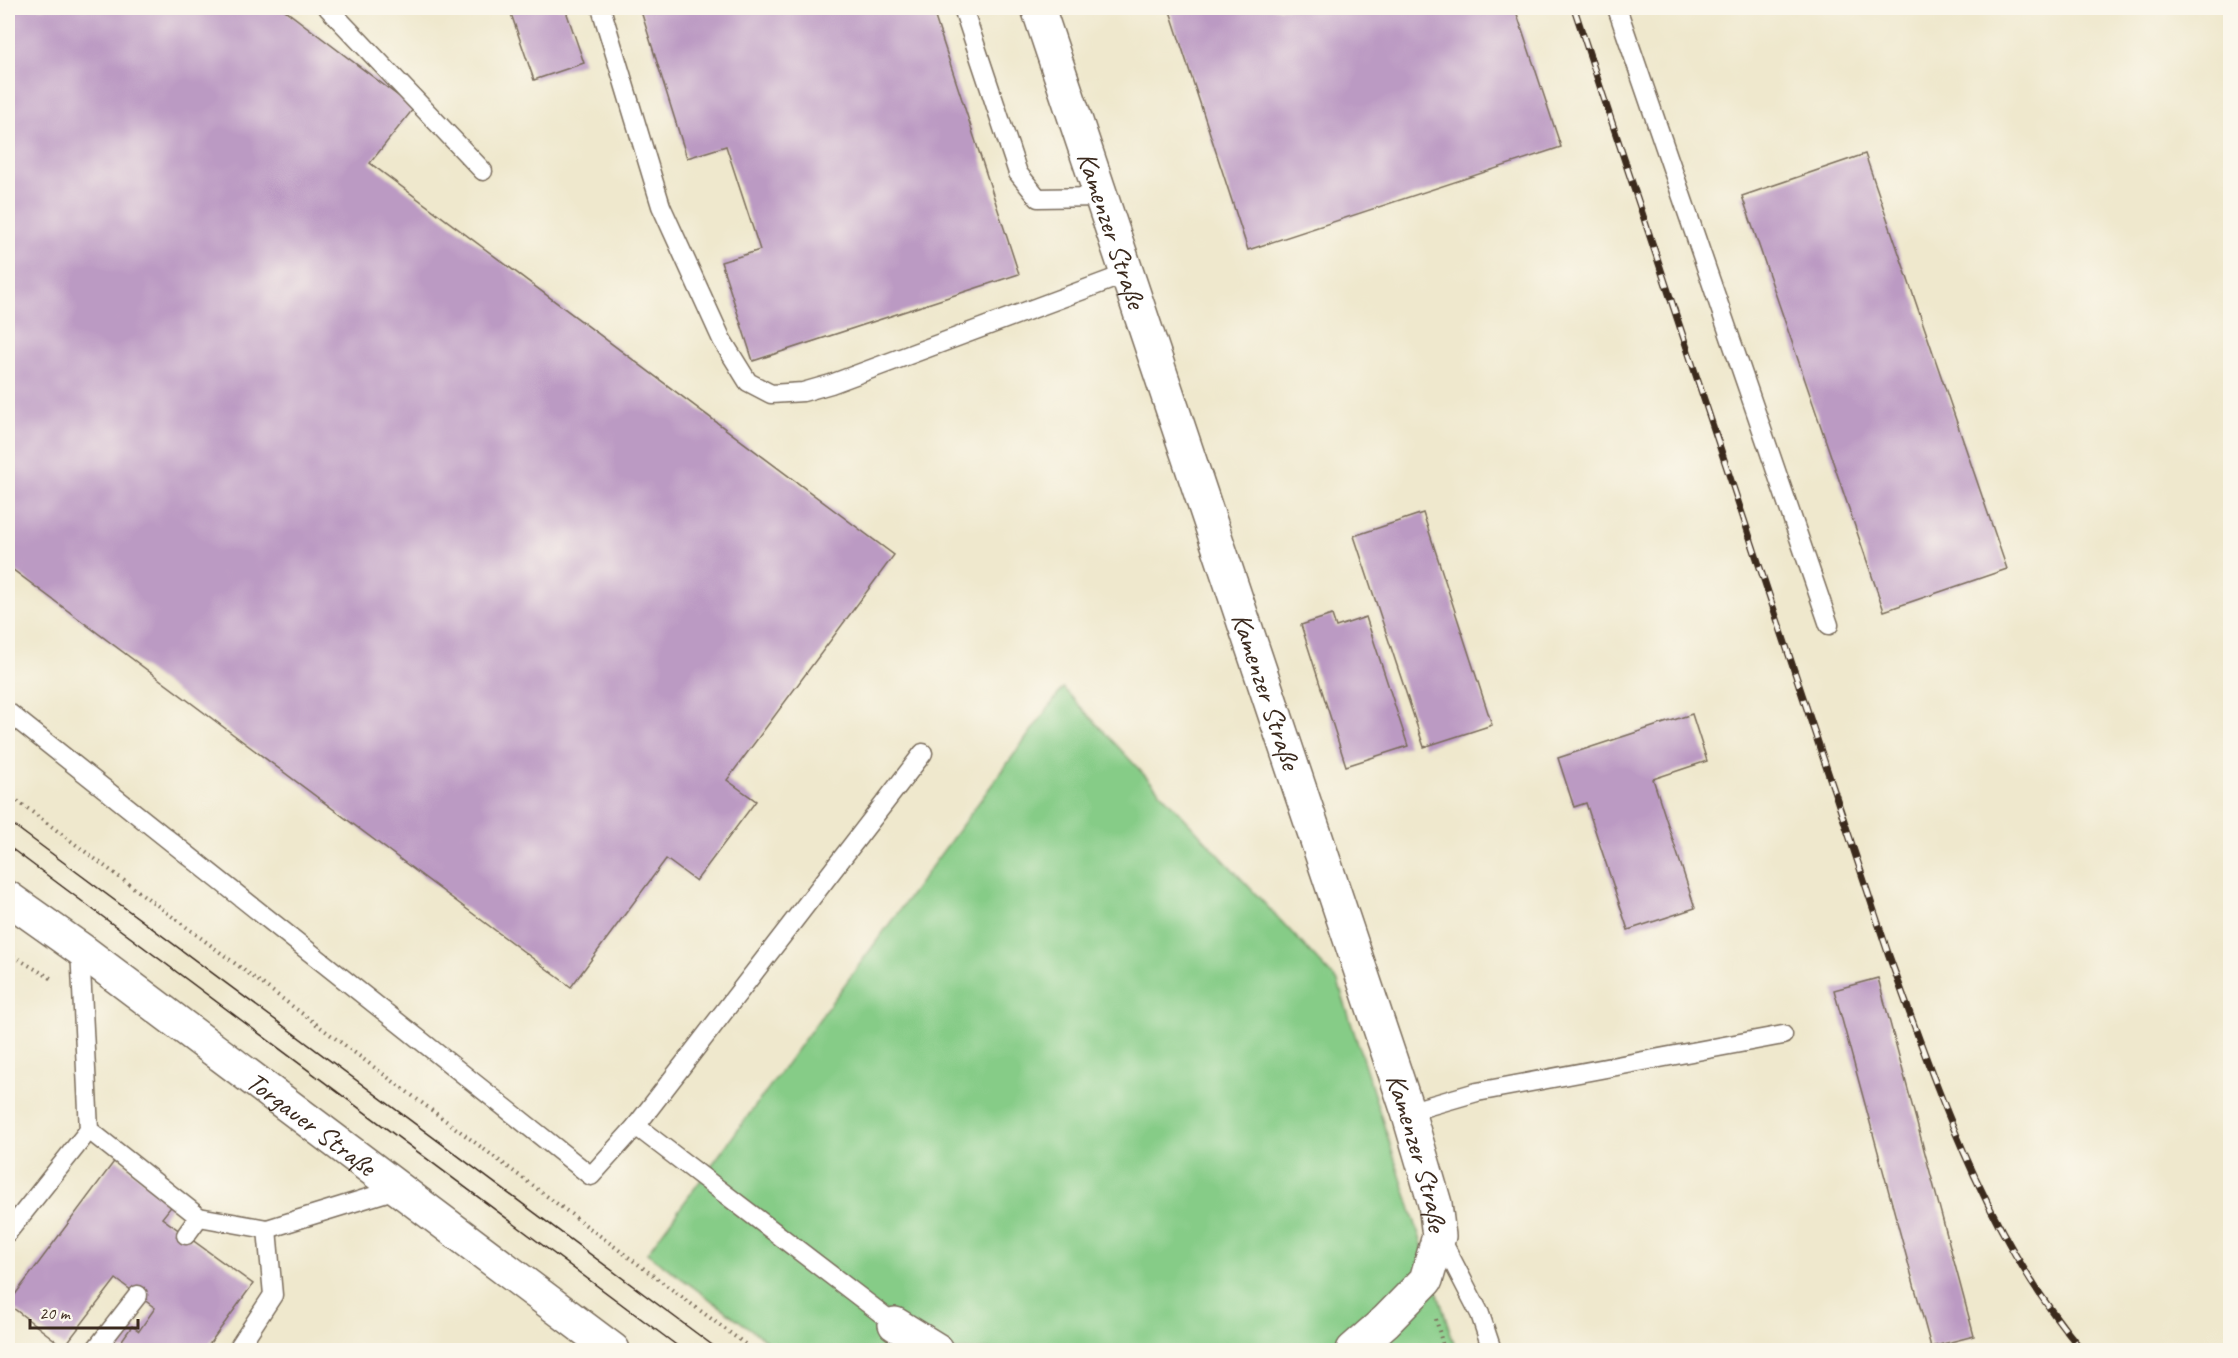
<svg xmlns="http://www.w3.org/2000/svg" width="2238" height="1358" viewBox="0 0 2238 1358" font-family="Caveat,sans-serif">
<rect width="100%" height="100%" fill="#fbf7ec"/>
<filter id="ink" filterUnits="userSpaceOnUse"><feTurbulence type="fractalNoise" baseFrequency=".0167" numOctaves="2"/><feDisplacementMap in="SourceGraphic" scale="12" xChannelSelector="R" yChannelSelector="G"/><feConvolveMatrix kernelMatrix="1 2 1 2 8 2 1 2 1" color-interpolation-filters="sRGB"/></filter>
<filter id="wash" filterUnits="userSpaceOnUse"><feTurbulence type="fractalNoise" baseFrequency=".008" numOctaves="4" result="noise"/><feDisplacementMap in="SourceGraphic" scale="24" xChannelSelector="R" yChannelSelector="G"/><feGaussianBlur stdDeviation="1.35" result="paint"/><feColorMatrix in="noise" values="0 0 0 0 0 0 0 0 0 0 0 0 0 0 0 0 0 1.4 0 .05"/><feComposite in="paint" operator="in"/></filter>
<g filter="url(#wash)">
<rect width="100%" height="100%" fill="#efe8cd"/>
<path fill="#86cc87" stroke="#607b52" stroke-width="1.5" d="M1063,688L1338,982L1456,1350H779L647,1253Z"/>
<g id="blocks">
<g fill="#bb9ac3">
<path d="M8,8H282L414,108L370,163L894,555L727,780L756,801L696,881L666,859L571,987L8,566Z"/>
<path d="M509,8H565L584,63L534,80Z"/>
<path d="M640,8H932L1019,274L753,361L721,262L760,250L726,146L687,158Z"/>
<path d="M1169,8H1515L1561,147L1248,250Z"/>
<path d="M1865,154L2007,569L1884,611L1742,196Z"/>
<path d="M1423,513L1492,725L1424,747L1354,536Z"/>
<path d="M1332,615L1336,627L1366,617L1408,746L1346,766L1301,625Z"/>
<path d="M1692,714L1707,761L1653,779L1695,908L1628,930L1586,803L1574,807L1558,758Z"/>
<path d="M1878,978L1974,1336L1931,1347L1834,990Z"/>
<path d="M116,1159L174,1203L162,1218L253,1284L205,1350H115L132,1326L139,1331L155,1308L116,1279L64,1347L8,1304Z"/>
</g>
</g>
</g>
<g filter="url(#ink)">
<use href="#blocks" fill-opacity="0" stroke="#7a6c5b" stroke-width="1.5"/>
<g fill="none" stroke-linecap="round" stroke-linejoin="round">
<defs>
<g id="service">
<path d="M328,8L483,171"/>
<path d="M601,8L661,206L722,340L748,382L771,394L803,392L831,384L1126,274"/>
<path d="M963,8L1018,173L1038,198L1100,197"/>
<path d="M1617,8L1829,625"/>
<path d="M8,712L591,1176L636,1126L923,753"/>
<path d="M80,949L89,1130L199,1217L267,1229L397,1189"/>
<path d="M1408,1112L1477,1092L1783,1035"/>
<path d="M636,1126L895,1324"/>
<path d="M8,1232L89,1130"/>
<path d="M186,1235L199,1217"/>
<path d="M1440,1237L1480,1314L1492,1350"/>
<path d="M95,1350L138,1295"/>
<path d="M237,1350L273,1295L267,1229"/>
</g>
<g id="minor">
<path id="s1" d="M1038,8L1408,1112L1435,1204L1439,1236L1426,1280L1386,1321L1353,1350"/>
<path d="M895,1324L937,1350"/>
</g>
<g id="primary">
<path id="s2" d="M8,898L80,949L613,1350"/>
</g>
</defs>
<use href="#service" stroke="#7a6c5b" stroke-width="21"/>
<use href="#minor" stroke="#7a6c5b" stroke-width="36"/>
<use href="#primary" stroke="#7a6c5b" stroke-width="36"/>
<g stroke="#7a6c5b" stroke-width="4" stroke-dasharray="1.5 4.5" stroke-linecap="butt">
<path d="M8,794L753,1350"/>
<path d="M8,953L54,980"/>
<path d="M1436,1319L1444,1350"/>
</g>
<use href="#service" stroke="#fff" stroke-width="18"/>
<use href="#minor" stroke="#fff" stroke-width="33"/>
<use href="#primary" stroke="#fff" stroke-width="33"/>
<g stroke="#3b2a1e" stroke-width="1.5">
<path d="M8,821L719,1350"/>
<path d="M8,846L683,1350"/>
</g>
<defs>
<path id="rail" d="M1574,8L1888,953C1938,1091 1986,1237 2082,1350"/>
</defs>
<use href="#rail" stroke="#3b2a1e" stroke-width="7"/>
<use href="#rail" stroke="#fbf7ec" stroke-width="4.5" stroke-dasharray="14" stroke-linecap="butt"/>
</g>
</g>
<g text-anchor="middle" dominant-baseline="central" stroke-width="4.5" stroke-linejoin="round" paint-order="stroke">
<g font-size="28" fill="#3b2a1e" stroke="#fbf7ec">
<text stroke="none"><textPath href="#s1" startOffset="234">Kamenzer Straße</textPath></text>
<text stroke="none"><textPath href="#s1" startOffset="720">Kamenzer Straße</textPath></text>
<text stroke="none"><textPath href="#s2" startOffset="378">Torgauer Straße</textPath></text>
<text stroke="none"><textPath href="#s1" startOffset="1206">Kamenzer Straße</textPath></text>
</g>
</g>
<rect width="2238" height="1358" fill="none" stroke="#fbf7ec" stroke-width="30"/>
<path d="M30 1319v9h108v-9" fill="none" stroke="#3b2a1e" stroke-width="3"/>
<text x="39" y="1319" font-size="18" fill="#3b2a1e" stroke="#fbf7ec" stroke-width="4.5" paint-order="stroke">20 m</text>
</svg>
